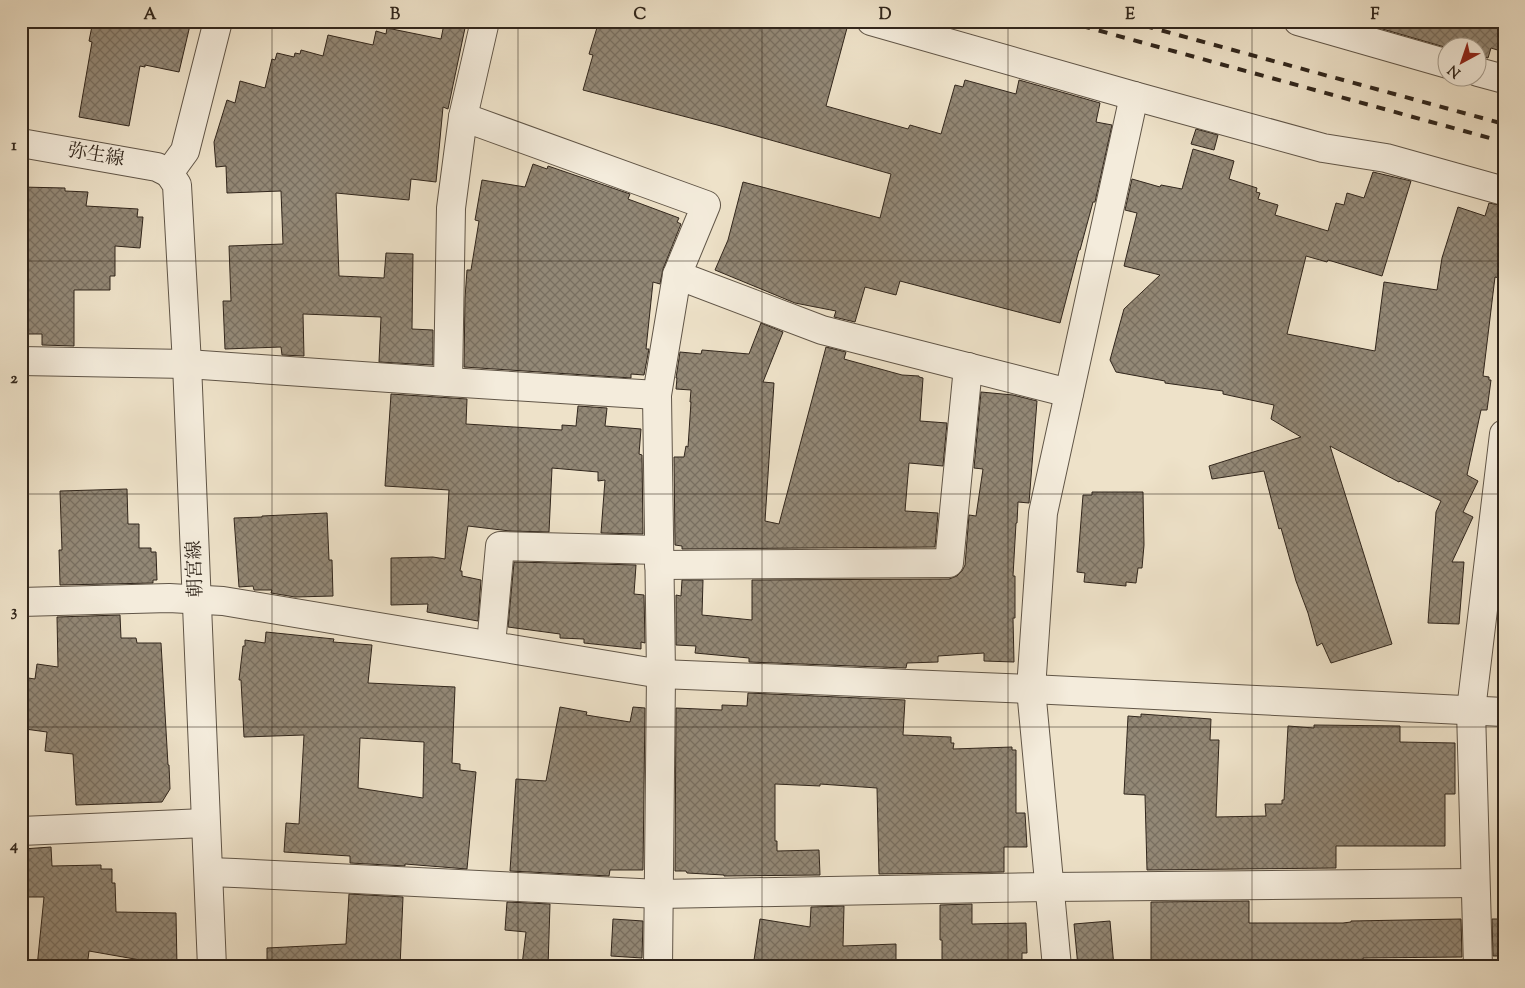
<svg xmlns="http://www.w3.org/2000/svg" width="1525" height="988" viewBox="0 0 1525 988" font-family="'Sorts Mill Goudy','Noto Serif JP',serif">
<defs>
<pattern id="park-crowns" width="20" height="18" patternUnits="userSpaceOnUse" patternTransform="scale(1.25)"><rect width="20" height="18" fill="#cec2ac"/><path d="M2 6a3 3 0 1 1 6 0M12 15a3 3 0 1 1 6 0" fill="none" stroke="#b1a793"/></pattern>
<pattern id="building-cross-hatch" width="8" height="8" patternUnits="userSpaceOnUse" patternTransform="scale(1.25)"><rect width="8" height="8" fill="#938876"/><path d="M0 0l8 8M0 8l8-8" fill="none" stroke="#796f60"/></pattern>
</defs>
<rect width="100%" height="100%" fill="#eee2c9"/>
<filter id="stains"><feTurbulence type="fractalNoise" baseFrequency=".004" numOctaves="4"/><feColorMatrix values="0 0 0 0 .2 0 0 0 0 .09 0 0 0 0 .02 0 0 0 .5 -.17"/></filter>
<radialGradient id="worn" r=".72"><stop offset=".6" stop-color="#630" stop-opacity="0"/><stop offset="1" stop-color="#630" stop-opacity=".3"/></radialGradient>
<path fill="url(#park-crowns)" stroke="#807464" d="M1504,502V618L1489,617Z"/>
<g fill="url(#building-cross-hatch)" stroke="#31261c" fill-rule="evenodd">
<path d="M93,21H191L179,72L145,65V67L140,66L129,126L79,117L92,42L89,41Z"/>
<path d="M599,21H821L847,28L826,106L908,129L910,125L941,134L955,85L963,87L965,80L1016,94L1019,80L1100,103L1096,122L1112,125L1095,202H1093L1080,250H1079L1060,323L900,281L896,295L865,287L855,322L834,317L836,311L795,303L715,270L728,240L743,182L880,218L891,174L721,126L583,90L593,55L589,54Z"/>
<path d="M1380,21H1504V52L1491,48L1488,58L1478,56V48H1448L1379,28Z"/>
<path d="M444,24L465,28L448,109L443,107L436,182L411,179L409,200L336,193L339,276L384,278L386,253L413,254L412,329L433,330V365L379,362L381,317L303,314L304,356L282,355L281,347L225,349L223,301H231L229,246L283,244L281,191L227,193L226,166L216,167L214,142L227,100L235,103L240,81L265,88L272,59L275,60L277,53L294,57L295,53L300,54L301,50L323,56L328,35L373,45L376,31L386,34L387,28L441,39Z"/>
<path d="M1196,129L1218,135L1214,150L1191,144Z"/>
<path d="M1193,149L1234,161L1229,179L1257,188L1256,192L1260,193L1258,199L1278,205L1275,215L1328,231L1336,203L1344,205L1347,193L1364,198L1373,172L1411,181L1382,276L1328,260L1327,262L1306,256L1287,334L1375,351L1384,282L1437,290L1442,258L1458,207L1485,216L1489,203L1504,206V279L1495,277L1483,376L1489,377V380H1491L1487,410H1481L1467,475L1478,481L1463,512L1473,517L1452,562H1464L1459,624L1428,623L1436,512L1441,501L1400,481L1399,482L1330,446L1392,644L1331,663L1322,643L1317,646L1308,613L1296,581L1281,528L1279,529L1264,471L1212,479L1209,466L1301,437L1271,419L1274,405L1223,394V391L1165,383V381L1116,372L1110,360L1124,309L1160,275L1124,266L1137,213L1125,210L1132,179L1160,187L1161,185L1182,189Z"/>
<path d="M533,164L547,169L548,166L630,194L628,199L679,218L677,222L681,224L663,269L660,284L653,282L646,349H649L644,375L631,374V378L464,367L465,298L467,270H471L479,221L475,220L482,180L525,187Z"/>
<path d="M21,187L65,188V191L88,192L86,206L138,209L137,217H143L140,248L115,246V276H110V290H74V346L42,345V334H21Z"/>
<path d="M761,323L783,332L763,382L774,383L765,521L779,524L826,347L846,352L844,359L902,375L919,376V377L923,378L920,421L947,423L943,466L909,463L905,511L938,513L935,547L682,549V546L675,545L674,457H684L686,446L688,447L691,402H690L691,390L676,389L677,378H676L680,352L701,354L702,350L749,354Z"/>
<path d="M981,392L1013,395L1037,401L1029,503L1018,502L1017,523H1016L1013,576H1015V618H1013L1014,662L984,661V653L938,656V662L907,663L906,668L749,662V658L695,653L696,646L676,645V595L681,596L682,580H703L702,615L752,620V580L949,579L957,576L962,571L965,565L969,515L976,516L983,469L974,468Z"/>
<path d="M391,394L467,399L466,424L562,430V425L576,426L578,406L607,408L605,426L641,429L639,454L642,455L643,534L601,533L605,480L598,481V472L552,468L549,532L510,531L468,526L460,571H462V576L481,580L478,621L427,612L428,604L391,605V558L433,557L445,559L449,490L385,486Z"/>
<path d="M127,489L128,524H139V548H151V552H156L157,580H153V583L60,585L59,550H62L60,491Z"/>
<path d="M1092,492H1143L1144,545L1142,568H1138L1136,583L1126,582V586L1084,582L1085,573L1077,572L1083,495H1092Z"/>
<path d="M327,513L329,560H332L333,596L295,597L271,593L272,590H254L253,586L239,587L234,518L262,517V516Z"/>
<path d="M514,562L636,565L634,594L644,595L645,643L641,642V649L584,643V639L560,638V634L508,627Z"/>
<path d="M120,615L121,638H136L137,643H161L168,765H169L170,789L162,802L76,805L73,754L45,751L47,732L25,729L26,725L21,724V677L35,679L37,664L58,667L57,617Z"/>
<path d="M266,632L334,639L333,642L372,645L368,683L455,687L452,763L460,764V770L476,772L467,869L405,864V866L350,863V856L284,852L286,823L299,824L304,735L244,737L241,680H239L243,646H245V640L265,643ZM360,738L424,742L423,798L358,788Z"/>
<path d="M748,693L905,700L903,735L951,737V743H954L953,749L1012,747V750H1016V813H1025L1027,847H1004V872L879,874L877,788L820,784V786L775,784V841H777V851L819,850L820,875L724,876V875L687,873L686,871H675L676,708L722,710V705L747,706Z"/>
<path d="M560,707L587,712L586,715L630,722L633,707L645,708L643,870H610L609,876L510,871L516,779L546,781Z"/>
<path d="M1141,714L1211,719L1210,740H1219L1216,817L1266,816L1265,804H1282V800H1284L1288,726L1314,728V725L1400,726V742L1455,743V794H1445V846H1336V868L1147,870L1145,795L1124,794L1128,716L1141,717Z"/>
<path d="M51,847L52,866L101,865V869H112V883H115L116,912L176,913L177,967H147L146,961L89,951L87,967H37L44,897H24L23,849Z"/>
<path d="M349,894L403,897L400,967H267V948L346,944Z"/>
<path d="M1249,901V923H1343L1351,922V921L1461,919L1462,957L1363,958V967H1308V965H1250V967H1151V902Z"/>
<path d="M507,902L550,904L548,967L522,965L526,932L505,930Z"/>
<path d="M972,904V924L1026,923L1027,953H1022V967H942V940H940V905Z"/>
<path d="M844,906L843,946L896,944V967H753L760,919L810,927L811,907Z"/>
<path d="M613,919L643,921L642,958L611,956Z"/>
<path d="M1492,919H1504V956H1493Z"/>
<path d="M1110,921L1114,967H1078L1074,924Z"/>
</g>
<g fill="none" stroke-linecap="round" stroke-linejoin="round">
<defs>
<g id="minor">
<path d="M871,21L1134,96L1323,148L1386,158L1504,191"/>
<path d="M1298,21L1448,64"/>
<path d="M1478,72L1504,79"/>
<path d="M463,117L706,205L677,275L657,395L661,674L658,967"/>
<path d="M21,143L157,167L169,173"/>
<path d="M169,173L177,185L187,364L212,967"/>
<path d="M169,173L185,151L218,21"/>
<path d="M677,275L822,330L1069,393"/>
<path d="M21,361L187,364L448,382L657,395"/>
<path d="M448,382L451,208L463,117L485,21"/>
<path d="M659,565L949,563L968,367"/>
<path d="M21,602L169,598L223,601L661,674L1031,689L1504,712"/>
<path d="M491,645L500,546L659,550"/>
<path d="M21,831L205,823"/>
<path d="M209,872L235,873L659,894L1049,887L1475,883"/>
<path d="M1057,967L1031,689L1043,513L1134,96"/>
<path d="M1478,967L1471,710L1504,434"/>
</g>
</defs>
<use href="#minor" stroke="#605547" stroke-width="30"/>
<use href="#minor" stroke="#f4ecdc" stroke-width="28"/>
<g stroke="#31261c" stroke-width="4" stroke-dasharray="9 9" stroke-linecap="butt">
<path d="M1064,21L1504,142"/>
<path d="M1127,21L1504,124"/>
</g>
</g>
<path fill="none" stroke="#31261c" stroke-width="1" stroke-opacity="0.55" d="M272,21V967M518,21V967M762,21V967M1008,21V967M1252,21V967M21,261H1504M21,494H1504M21,727H1504"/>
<g text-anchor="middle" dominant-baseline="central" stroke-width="4" stroke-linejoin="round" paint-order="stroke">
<g font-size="19" fill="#31261c" stroke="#f4ecdc">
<text transform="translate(96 156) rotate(10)">弥生線</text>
<text transform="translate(196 569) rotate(-92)">朝宮線</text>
</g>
</g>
<rect width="1525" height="988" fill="none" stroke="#eee2c9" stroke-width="55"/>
<g transform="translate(1462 62) rotate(220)"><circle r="24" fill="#f4ecdc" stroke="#a69d8f"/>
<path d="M0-4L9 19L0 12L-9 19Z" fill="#8f2418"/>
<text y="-8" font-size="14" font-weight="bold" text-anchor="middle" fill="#31261c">N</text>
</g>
<rect x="28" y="28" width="1470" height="932" fill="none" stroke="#31261c" stroke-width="2"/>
<g font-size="16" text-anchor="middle" font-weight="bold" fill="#31261c">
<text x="150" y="19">A</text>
<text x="395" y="19">B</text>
<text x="640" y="19">C</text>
<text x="885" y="19">D</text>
<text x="1130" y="19">E</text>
<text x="1375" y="19">F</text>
<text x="14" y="150">1</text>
<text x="14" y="383">2</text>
<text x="14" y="616">3</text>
<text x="14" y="850">4</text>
</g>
<rect width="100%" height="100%" filter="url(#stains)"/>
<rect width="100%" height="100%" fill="url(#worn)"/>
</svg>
